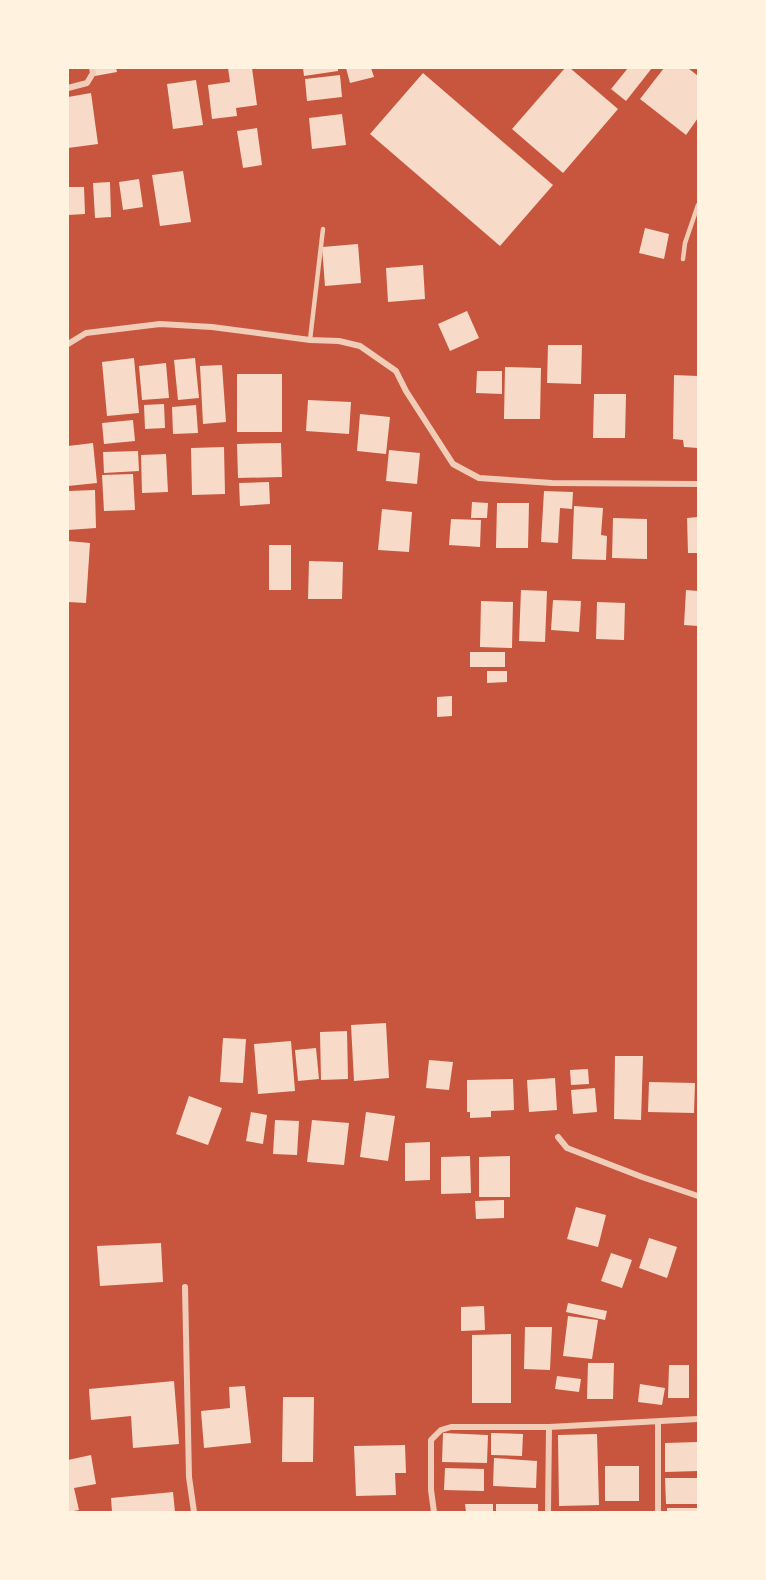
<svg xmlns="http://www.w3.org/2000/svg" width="766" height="1580" viewBox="0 0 766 1580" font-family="Arial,sans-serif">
<rect width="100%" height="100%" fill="#c8553d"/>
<g fill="#f7dbc8">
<path d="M93,68H116L117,72L95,76Z"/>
<path d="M228,68H252L257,105L236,108L237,116L212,119L208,85L230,82Z"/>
<path d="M303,68H338V71L304,76Z"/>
<path d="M346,68H371L374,77L350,83Z"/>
<path d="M565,68H570L618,109L563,173L512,129Z"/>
<path d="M628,68H652L626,101L611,89Z"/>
<path d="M664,68H688L698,76V118L686,135L640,99Z"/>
<path d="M423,73L553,185L500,246L370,134Z"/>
<path d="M340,75L342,97L307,101L305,79Z"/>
<path d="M196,80L203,125L173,129L167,84Z"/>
<path d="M91,93L98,144L68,148V97Z"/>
<path d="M342,114L346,145L312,149L309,118Z"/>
<path d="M257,128L262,165L243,168L237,131Z"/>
<path d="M183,171L191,222L160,226L152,175Z"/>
<path d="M139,179L143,207L123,210L119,182Z"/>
<path d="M110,182L111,217L95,218L93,183Z"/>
<path d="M68,187H84L85,214L68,215Z"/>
<path d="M645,228L669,234L664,259L639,253Z"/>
<path d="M358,244L361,283L325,286L322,247Z"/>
<path d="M423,265L425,299L388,302L386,268Z"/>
<path d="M467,311L479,338L450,351L438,324Z"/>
<path d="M548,345H582L581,384L547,383Z"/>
<path d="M134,358L139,413L107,416L102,362Z"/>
<path d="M195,358L199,398L178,400L174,360Z"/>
<path d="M166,363L169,398L142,400L139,366Z"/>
<path d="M222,365L226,422L203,424L200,366Z"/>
<path d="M505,367L541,368L540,419H504Z"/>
<path d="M477,371H502V394L476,393Z"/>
<rect x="237" y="374" width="45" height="58"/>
<path d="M674,375L698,376V448L684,447L683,440L673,439Z"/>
<path d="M594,394H626L625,438H593Z"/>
<path d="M308,400L351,402L349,434L306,431Z"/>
<path d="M164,404L165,428L145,429L144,405Z"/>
<path d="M196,405L198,433L173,434L172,407Z"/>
<path d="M360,414L390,417L386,454L357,451Z"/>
<path d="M133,420L135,441L104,444L102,423Z"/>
<path d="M93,443L97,483L68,486V446Z"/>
<path d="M281,443L282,477L238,478L237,444Z"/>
<path d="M224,447L225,494L192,495L191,448Z"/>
<path d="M389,450L420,453L417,484L386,481Z"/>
<path d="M138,451L139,471L104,473L103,452Z"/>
<path d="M166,454L168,492L142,493L141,455Z"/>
<path d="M133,474L135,510L104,511L102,475Z"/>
<path d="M269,482L270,504L240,506L239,483Z"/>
<path d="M95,490L96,528L68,530V491Z"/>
<path d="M544,491L573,492L572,509L560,508L558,543L541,542Z"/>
<path d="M472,502L488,503L487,518H471Z"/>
<path d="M497,503H529L528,548H496Z"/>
<path d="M574,506L603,508L601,535L607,536L606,560L572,559Z"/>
<path d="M382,509L412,512L409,552L378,550Z"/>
<path d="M698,517V553H688L687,518Z"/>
<path d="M613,518L647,519V559L612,558Z"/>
<path d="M451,519L481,520L480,547L449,545Z"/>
<path d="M68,541L90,543L86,603L68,602Z"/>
<rect x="269" y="545" width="22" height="45"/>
<path d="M309,561L343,562L342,599H308Z"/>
<path d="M521,590L547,591L545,642L519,641Z"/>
<path d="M686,590L698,591V626L684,625Z"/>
<path d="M553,600L581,601L579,632L551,630Z"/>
<path d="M481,601L513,602L512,648L480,647Z"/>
<path d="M597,602L625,603L624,640L596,639Z"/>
<rect x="470" y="652" width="35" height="15"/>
<path d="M487,671H507V682L487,683Z"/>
<path d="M452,696V716L437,717V697Z"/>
<path d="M386,1023L389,1078L354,1081L351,1025Z"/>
<path d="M347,1031L348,1079L321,1080L320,1032Z"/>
<path d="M223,1038L246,1039L243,1083L220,1082Z"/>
<path d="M291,1041L295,1091L258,1094L254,1044Z"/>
<path d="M316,1048L319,1079L298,1081L295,1050Z"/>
<path d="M615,1056H643L641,1120L614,1119Z"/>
<path d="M429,1060L453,1062L449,1090L426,1088Z"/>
<path d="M588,1069L589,1084L571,1085L570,1070Z"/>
<path d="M555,1078L557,1110L529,1112L527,1080Z"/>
<path d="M513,1079L514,1110L491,1111V1117L470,1118V1112H467V1080Z"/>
<path d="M649,1082L695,1083L694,1113L648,1112Z"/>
<path d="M595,1088L597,1112L573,1114L571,1090Z"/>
<path d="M189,1096L222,1108L208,1145L176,1134Z"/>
<path d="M251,1112L267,1115L263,1144L246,1141Z"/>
<path d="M366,1112L395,1116L388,1161L360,1157Z"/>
<path d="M275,1120L299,1121L297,1155L273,1154Z"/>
<path d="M312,1120L349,1123L344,1165L307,1162Z"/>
<path d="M430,1142V1180L405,1181V1143Z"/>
<path d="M470,1156L471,1193L441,1194V1157Z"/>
<path d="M510,1156V1197H479V1157Z"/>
<path d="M504,1200V1218L476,1219L475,1201Z"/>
<path d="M576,1207L606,1215L598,1247L567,1239Z"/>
<path d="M649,1238L677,1247L667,1278L639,1268Z"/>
<path d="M161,1243L163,1282L100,1286L97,1246Z"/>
<path d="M611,1253L632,1260L622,1288L601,1281Z"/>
<path d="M568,1303L607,1311L605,1320L566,1312Z"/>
<path d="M484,1306L485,1330L461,1331V1307Z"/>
<path d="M568,1316L598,1320L592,1359L563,1356Z"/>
<path d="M525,1327H552L550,1370L524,1369Z"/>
<path d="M511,1334V1403H472V1335Z"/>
<path d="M588,1363H614L613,1399H587Z"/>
<path d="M669,1365H689V1398H668Z"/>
<path d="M557,1376L581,1379L579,1392L555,1389Z"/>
<path d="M174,1381L179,1444L133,1448L131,1416L91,1420L89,1389Z"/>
<path d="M640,1384L665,1388L662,1405L638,1402Z"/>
<path d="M245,1386L251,1443L204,1448L201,1411L230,1408L229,1387Z"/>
<path d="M283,1397H314L313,1462H282Z"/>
<path d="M443,1433L488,1435L487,1463L442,1462Z"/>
<path d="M491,1433L523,1434L522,1456L491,1455Z"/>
<path d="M597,1434L599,1505L559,1506L558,1435Z"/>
<path d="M698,1442V1471L665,1472V1443Z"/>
<path d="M405,1445L406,1473H395L396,1495L356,1496L354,1446Z"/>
<path d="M91,1455L96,1484L74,1488L79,1510L68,1512V1460Z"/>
<path d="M494,1458L537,1461L536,1488L493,1486Z"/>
<rect x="605" y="1466" width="34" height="35"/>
<path d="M445,1468L484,1469V1491L444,1490Z"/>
<path d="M665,1478H698V1504H666Z"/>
<path d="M173,1492L175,1512H112L111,1498Z"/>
<path d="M465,1504H493V1512H466Z"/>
<rect x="496" y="1504" width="42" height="8"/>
<rect x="667" y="1508" width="31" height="4"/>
</g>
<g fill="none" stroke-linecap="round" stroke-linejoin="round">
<g stroke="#f1ccb7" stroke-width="4.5">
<path d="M683,259L685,243L698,205"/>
<path d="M310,340L323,229"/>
</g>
<g stroke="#f1ccb7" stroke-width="6">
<path d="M68,88L87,83L93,73L92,68"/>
<path d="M68,344L86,333L160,324L212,327L310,340L339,341L360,346L396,371L406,391L453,464L479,478L552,483L698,484"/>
<path d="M558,1137L567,1148L642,1177L698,1196"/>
<path d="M185,1287L189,1477L194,1512"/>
<path d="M658,1422V1512"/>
<path d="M434,1512L431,1490V1440L441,1430L451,1427H549L698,1419"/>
<path d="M548,1512L549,1427"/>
</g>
</g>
<rect width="766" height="1580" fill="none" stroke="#fff3e0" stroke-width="138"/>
</svg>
